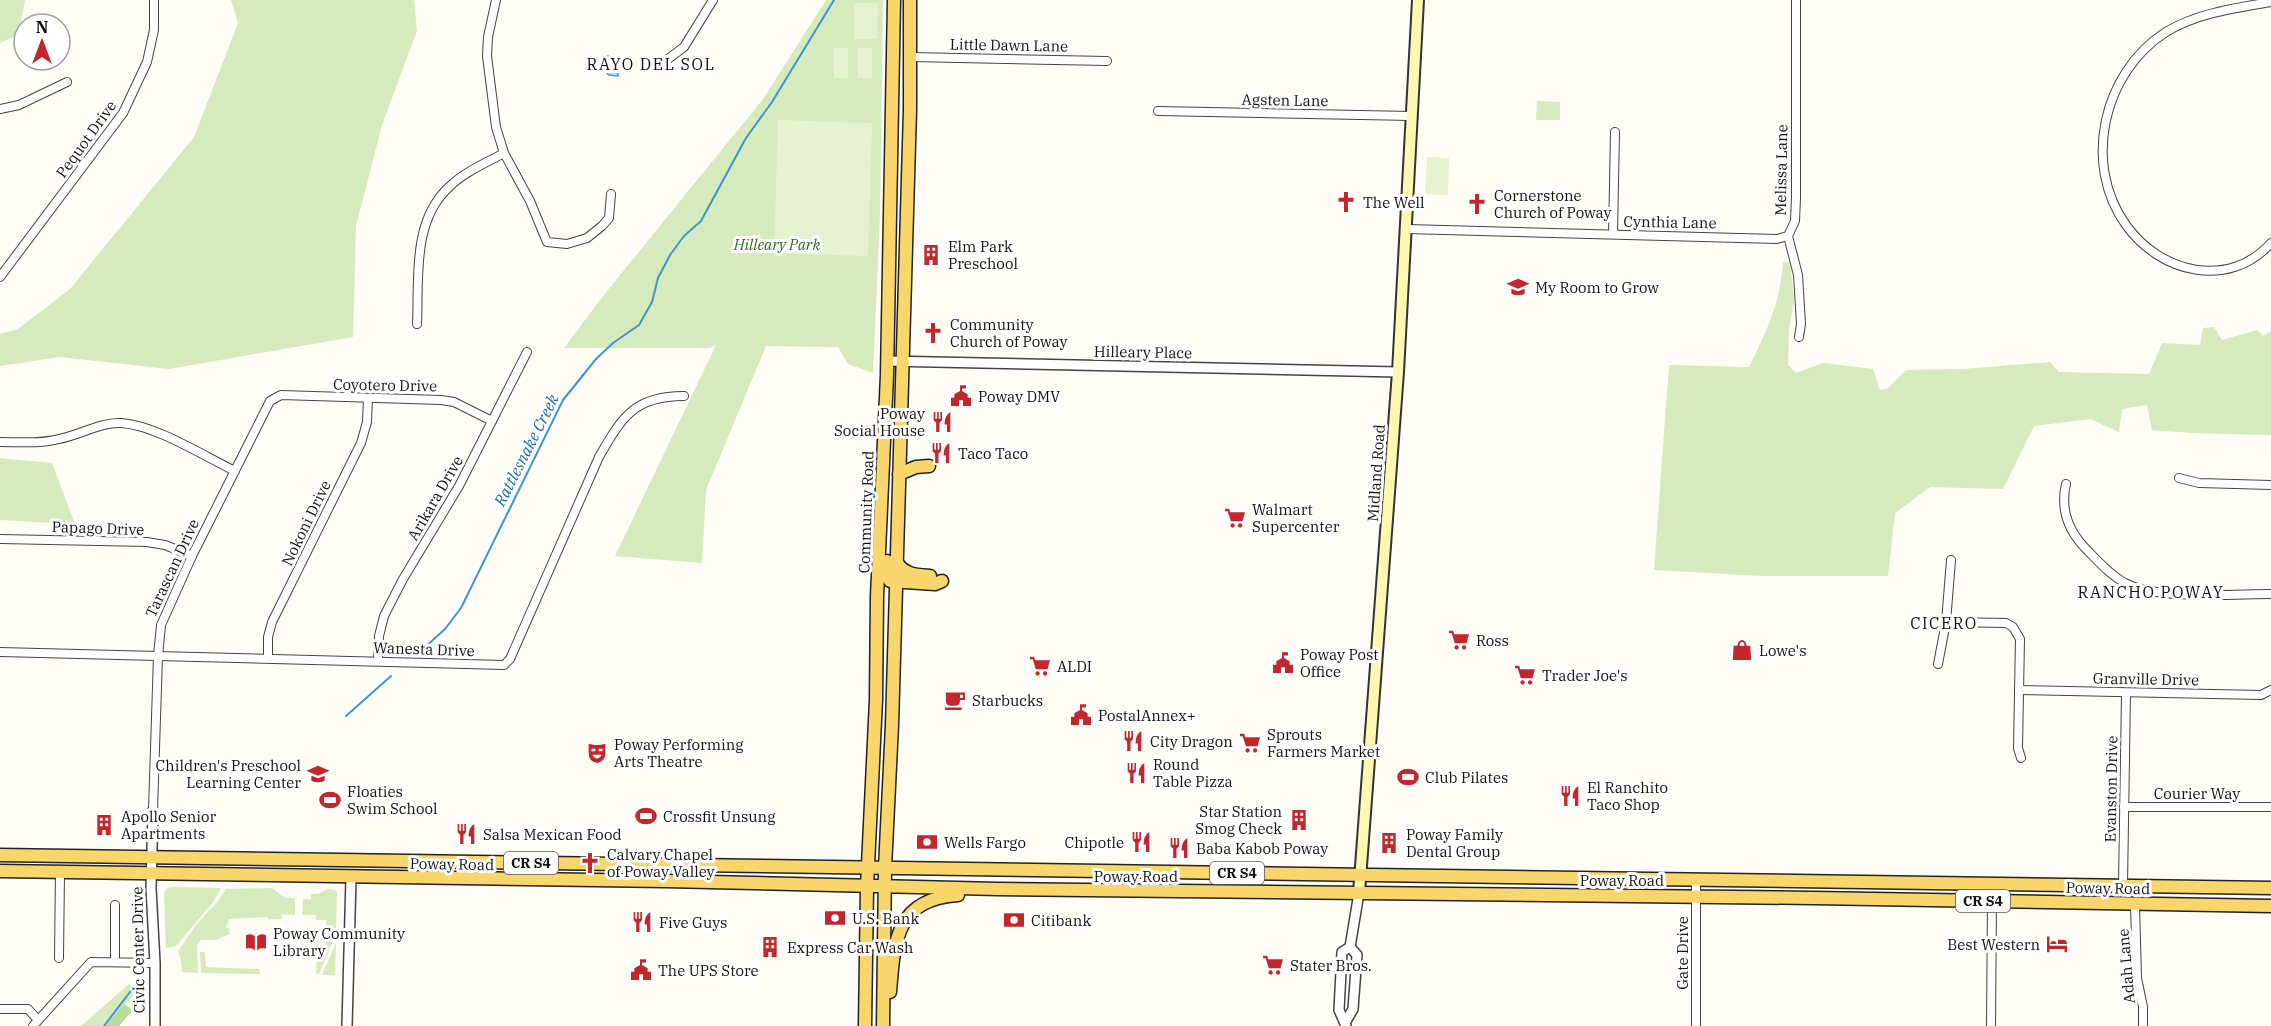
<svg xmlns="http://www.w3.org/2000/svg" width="2271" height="1026" viewBox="0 0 2271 1026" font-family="'IBM Plex Serif',serif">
<rect width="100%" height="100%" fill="#fffdf5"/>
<g fill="#d5ebbd">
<path d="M0,0H25L18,35L0,43Z"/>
<path d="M231,0H414L417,31L382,125L356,226L353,337L169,369L60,357L0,366V334L18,329L70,289L194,137L238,23Z"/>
<path d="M826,0H883L880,215L873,373L848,364L838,347L766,346L706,490L702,563L615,556L716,345L709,348H564L603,296L763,99Z"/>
<path d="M1537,101L1560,102V120H1536Z"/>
<path d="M1783,262H1790L1794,300L1789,329L1788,365L1796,373L1823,363L1873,369L1880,390L1887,389L1906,370L1963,369L2050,362L2059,372L2149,374L2162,343L2200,345L2203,328L2214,327L2222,340L2257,330L2264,336L2271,331V435L2192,433L2152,430L2147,405L2122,409L2119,432L2090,419L2034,426L2003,489L1930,487L1895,513L1888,576H1763L1654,570L1669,365L1749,367C1767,330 1780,304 1783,262Z"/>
<path d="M0,458L52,463L75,524L0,520Z"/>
<path d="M174,887L221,888L214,901L176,946L166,948L164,893L167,888Z"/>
<path d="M272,888L285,898H295V915L282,914V919H268V917L229,919L226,928H229L230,934L216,940H201L197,946L198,973L182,972L181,961L178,951L196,925L219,900L226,889Z"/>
<path d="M327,889L335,890L337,892L336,934L319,974H316L317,951H326V920H316V915H302L303,899H311V894H318Z"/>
<path d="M336,943L335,975H322Z"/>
<path d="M200,952H205L206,967L259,969L260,974L201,973Z"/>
<path d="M129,984L137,991L106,1026H81Z"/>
</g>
<path fill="#b9dc9c" d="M124,1004L133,1010L119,1026H106Z"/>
<g fill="#e6f2cf">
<path d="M854,3H878L877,39H854Z"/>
<rect x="834" y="48" width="14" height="30"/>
<path d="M858,48H872V79L858,78Z"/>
<path d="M778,120L872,123L868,256L774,253Z"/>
<path d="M1427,157L1449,158L1448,195L1425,194Z"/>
</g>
<path fill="#b9e0f7" stroke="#3f96cf" stroke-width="1.5" d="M607,56L617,57L615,66L618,70V76L609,75L605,71Z"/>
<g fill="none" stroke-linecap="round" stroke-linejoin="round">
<g stroke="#3f96cf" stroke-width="2">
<path d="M424,648L445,629L461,608L563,400L596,359L613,343L639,325L652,302L658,278L670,255L684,236L701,221L746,138L772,102L834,0"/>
<path d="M346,716L391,676"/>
<path d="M104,1026L133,988"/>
</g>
<defs>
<g id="minor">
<path d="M496,0L488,37L487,56L496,127L504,153L530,201L547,242L567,244L587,238L602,226L609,218L611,194"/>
<path d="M1796,0V198L1795,221L1788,236L1798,275L1801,324L1799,337"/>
<path d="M2271,2C2236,8 2197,13 2166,32C2103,72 2082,164 2126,225C2160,273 2229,290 2271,243"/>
<path d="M911,57L1107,61"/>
<path d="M668,59L684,47L713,0"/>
<path d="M0,109L19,105L67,82"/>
<path d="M1158,111L1412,116"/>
<path d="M1407,229L1777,239L1788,236"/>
<path d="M1613,234L1615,132"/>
<path d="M0,277L123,113L147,62L154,30V0"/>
<path d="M417,324C419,278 412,221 449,187C464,172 486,163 504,153"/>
<path d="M0,442C20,442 40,444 59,439C80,435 100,422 121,423C155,425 204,456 235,471"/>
<path d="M2179,478L2199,483L2271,485"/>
<path d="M2066,484C2060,510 2068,531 2087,550C2099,562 2110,575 2125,583C2158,600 2232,594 2271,594"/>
<path d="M0,539L147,542L165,545L192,556"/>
<path d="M1946,622L2006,623L2013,627L2020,639L2018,748L2021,758"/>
<path d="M0,652L504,665L510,659L599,457C622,417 634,396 684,396"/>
<path d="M268,658V637L272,622L361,443L367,422L368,398"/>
<path d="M378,661L379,636L384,616L403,579L459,486L527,352"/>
<path d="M1938,664L1946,622L1951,560"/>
<path d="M2019,690L2261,695L2271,690"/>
<path d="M2124,807H2271"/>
<path d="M153,810L158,656L161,625L192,556L270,401L281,395L441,400L454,402L492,421"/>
<path d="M1696,881V1026"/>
<path d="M2123,886L2126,693"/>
<path d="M2135,904L2137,978L2143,1007V1026"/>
<path d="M59,958L60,872"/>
<path d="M115,962V905"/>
<path d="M0,1009H28L38,1020"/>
<path d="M33,1026L91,962L155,963"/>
<path d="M1991,1026L1992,902"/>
</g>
<g id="tertiary">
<path d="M887,361L1398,372"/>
<path d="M153,810L151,888L155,963V1026"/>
<path d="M1345,1023L1353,1009L1357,955L1350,947"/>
<path d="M347,1026L351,878"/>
<path d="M1346,1026L1339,1010L1342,952L1350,947L1359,893"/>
</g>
<path id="secondary" d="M1359,893L1398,372L1418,0"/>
<g id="primary">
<path d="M899,474L916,467L929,466"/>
<path d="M887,561V576L890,581L935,584L942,581"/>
<path d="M897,563C905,575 917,575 930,576"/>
<path d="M0,855L2271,888"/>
<path d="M0,871L666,881L998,889L1814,898L2271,906"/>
<path d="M890,992C894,941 896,899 958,895"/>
<path d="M865,1026L867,886L876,700L877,596L887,375L894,0"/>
<path d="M883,1026L885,868L892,725L910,110V0"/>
</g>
</defs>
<use href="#minor" stroke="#444" stroke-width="10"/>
<use href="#tertiary" stroke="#444" stroke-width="12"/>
<use href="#secondary" stroke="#333" stroke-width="14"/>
<use href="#primary" stroke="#222" stroke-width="15"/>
<use href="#minor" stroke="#fff" stroke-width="8"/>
<use href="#tertiary" stroke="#fff" stroke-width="9"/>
<use href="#secondary" stroke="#fff6b0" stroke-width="10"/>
<use href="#primary" stroke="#f9d66b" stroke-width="12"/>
</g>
<defs>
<symbol id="church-bare" viewBox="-9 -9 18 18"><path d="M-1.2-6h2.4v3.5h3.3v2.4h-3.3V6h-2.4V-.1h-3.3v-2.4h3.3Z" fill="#c4262e" stroke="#fff" stroke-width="2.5" paint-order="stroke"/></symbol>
<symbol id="building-bare" viewBox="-9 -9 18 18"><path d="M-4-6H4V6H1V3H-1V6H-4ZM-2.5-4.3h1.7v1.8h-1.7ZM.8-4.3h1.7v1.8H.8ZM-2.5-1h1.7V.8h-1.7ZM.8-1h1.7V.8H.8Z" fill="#c4262e" stroke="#fff" stroke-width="2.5" paint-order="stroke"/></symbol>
<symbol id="school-bare" viewBox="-9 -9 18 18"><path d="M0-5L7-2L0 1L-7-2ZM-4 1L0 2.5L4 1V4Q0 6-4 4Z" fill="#c4262e" stroke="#fff" stroke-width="2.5" paint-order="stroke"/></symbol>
<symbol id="civic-bare" viewBox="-9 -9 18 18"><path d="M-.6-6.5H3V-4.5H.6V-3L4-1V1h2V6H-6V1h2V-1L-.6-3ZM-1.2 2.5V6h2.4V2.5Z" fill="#c4262e" stroke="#fff" stroke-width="2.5" paint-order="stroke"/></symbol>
<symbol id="restaurant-bare" viewBox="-9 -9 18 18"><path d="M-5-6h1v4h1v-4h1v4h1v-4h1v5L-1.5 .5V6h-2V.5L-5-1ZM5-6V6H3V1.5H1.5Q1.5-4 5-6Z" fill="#c4262e" stroke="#fff" stroke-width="2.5" paint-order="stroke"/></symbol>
<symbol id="supermarket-bare" viewBox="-9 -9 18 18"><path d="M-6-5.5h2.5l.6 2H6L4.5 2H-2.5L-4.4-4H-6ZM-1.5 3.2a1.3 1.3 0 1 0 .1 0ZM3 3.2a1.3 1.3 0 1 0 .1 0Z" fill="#c4262e" stroke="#fff" stroke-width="2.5" paint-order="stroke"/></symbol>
<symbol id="shop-bare" viewBox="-9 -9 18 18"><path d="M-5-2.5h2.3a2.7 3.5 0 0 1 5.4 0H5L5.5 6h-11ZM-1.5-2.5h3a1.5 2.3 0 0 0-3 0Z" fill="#c4262e" stroke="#fff" stroke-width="2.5" paint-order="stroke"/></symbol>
<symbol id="cafe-bare" viewBox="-9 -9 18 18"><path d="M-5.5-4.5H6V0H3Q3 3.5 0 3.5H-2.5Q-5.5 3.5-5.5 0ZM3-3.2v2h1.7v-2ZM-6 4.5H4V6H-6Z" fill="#c4262e" stroke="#fff" stroke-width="2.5" paint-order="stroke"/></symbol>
<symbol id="theatre-bare" viewBox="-9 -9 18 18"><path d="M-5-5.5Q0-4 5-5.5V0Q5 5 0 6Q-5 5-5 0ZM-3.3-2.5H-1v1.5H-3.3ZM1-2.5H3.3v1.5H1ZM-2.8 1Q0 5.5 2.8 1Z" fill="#c4262e" stroke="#fff" stroke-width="2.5" paint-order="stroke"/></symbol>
<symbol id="stadium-bare" viewBox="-9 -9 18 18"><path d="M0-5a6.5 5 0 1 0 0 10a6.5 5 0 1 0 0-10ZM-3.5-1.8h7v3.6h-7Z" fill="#c4262e" stroke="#fff" stroke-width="2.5" paint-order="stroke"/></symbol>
<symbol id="bank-bare" viewBox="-9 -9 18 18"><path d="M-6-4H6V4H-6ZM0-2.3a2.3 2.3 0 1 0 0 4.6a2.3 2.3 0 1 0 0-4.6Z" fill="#c4262e" stroke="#fff" stroke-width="2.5" paint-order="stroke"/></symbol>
<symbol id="library-bare" viewBox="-9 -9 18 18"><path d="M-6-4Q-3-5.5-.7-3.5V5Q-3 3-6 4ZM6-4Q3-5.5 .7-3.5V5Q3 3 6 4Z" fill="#c4262e" stroke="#fff" stroke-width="2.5" paint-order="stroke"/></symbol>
<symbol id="hotel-bare" viewBox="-9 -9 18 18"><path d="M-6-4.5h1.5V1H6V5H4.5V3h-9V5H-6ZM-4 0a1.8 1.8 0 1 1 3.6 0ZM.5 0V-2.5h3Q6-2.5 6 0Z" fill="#c4262e" stroke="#fff" stroke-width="2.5" paint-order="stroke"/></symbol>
</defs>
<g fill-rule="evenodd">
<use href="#church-bare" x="1331" y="187" width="30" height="30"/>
<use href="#church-bare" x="1462" y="189" width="30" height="30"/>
<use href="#building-bare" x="916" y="240" width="30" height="30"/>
<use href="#school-bare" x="1503" y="272" width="30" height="30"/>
<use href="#church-bare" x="918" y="318" width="30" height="30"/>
<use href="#civic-bare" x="946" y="381" width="30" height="30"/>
<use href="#restaurant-bare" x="927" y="407" width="30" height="30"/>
<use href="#restaurant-bare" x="926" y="438" width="30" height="30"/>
<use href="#supermarket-bare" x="1220" y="503" width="30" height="30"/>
<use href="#supermarket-bare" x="1444" y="625" width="30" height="30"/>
<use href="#shop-bare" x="1727" y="635" width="30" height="30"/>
<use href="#civic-bare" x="1268" y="648" width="30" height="30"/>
<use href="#supermarket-bare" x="1025" y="651" width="30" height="30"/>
<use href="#supermarket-bare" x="1510" y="660" width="30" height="30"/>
<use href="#cafe-bare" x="940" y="685" width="30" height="30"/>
<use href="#civic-bare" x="1066" y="700" width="30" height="30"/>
<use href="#restaurant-bare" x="1118" y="726" width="30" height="30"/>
<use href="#supermarket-bare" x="1235" y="728" width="30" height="30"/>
<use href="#theatre-bare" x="582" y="738" width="30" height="30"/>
<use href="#restaurant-bare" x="1121" y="758" width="30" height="30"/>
<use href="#school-bare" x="303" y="759" width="30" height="30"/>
<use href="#stadium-bare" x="1393" y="762" width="30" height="30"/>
<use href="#restaurant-bare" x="1555" y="781" width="30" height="30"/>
<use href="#stadium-bare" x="315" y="785" width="30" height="30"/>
<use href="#stadium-bare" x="631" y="801" width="30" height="30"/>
<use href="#building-bare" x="1284" y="805" width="30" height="30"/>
<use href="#building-bare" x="89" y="810" width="30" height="30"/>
<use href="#restaurant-bare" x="451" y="819" width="30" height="30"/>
<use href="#bank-bare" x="912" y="827" width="30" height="30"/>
<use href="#restaurant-bare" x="1126" y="827" width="30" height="30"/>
<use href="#building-bare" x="1374" y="828" width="30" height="30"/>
<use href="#restaurant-bare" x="1164" y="833" width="30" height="30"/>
<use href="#church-bare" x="575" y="848" width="30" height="30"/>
<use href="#bank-bare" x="820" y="903" width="30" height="30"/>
<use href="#bank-bare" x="999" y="905" width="30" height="30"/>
<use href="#restaurant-bare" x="627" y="907" width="30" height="30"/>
<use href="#library-bare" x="241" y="927" width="30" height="30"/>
<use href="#hotel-bare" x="2042" y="929" width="30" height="30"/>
<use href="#building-bare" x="755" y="932" width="30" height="30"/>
<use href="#supermarket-bare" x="1258" y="950" width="30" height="30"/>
<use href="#civic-bare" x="626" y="955" width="30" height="30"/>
</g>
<g text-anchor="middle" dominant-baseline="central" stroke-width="6" stroke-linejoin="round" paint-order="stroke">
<g fill="#fff" stroke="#585858" stroke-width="1.5">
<rect x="504" y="852" width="54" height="22" rx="4.5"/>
<rect x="1210" y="862" width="54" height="22" rx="4.5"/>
<rect x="1956" y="890" width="54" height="22" rx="4.5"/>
</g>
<g font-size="14" font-weight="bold" fill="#111">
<text x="531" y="863">CR S4</text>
<text x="1237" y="873">CR S4</text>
<text x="1983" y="901">CR S4</text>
</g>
<g font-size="15" fill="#111" stroke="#fff">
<text transform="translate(1009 45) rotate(1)">Little Dawn Lane</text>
<text transform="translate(1285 100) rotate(1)">Agsten Lane</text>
<text transform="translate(86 139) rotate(-54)">Pequot Drive</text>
<text transform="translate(1781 170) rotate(-89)">Melissa Lane</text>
<text transform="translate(1670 222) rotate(1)">Cynthia Lane</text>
<text transform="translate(1143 352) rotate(1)">Hilleary Place</text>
<text transform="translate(385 385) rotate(1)">Coyotero Drive</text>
<text transform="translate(1376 473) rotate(-86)">Midland Road</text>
<text transform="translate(435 498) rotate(-60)">Arikara Drive</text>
<text transform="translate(866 512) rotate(-88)">Community Road</text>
<text transform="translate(306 523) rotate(-64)">Nokoni Drive</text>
<text transform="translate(98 528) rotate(2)">Papago Drive</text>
<text transform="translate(172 568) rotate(-65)">Tarascan Drive</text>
<text transform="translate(424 649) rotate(2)">Wanesta Drive</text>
<text transform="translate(2146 679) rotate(1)">Granville Drive</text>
<text transform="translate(2111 789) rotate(-89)">Evanston Drive</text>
<text x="2197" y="793">Courier Way</text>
<text transform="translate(452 864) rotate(1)">Poway Road</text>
<text x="1136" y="876">Poway Road</text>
<text x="1622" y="880">Poway Road</text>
<text transform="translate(2108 888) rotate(1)">Poway Road</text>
<text transform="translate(138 950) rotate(-91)">Civic Center Drive</text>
<text transform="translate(1682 953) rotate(-90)">Gate Drive</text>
<text transform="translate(2126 966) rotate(-95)">Adah Lane</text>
</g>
<g font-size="15" fill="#111" stroke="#fff" text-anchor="start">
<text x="1494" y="195">Cornerstone<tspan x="1494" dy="17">Church of Poway</tspan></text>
<text x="1363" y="202">The Well</text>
<text x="948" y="246">Elm Park<tspan x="948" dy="17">Preschool</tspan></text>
<text x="1535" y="287">My Room to Grow</text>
<text x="950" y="324">Community<tspan x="950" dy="17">Church of Poway</tspan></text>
<text x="978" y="396">Poway DMV</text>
<text x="925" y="413" text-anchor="end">Poway<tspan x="925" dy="17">Social House</tspan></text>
<text x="958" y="453">Taco Taco</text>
<text x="1252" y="509">Walmart<tspan x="1252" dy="17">Supercenter</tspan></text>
<text x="1476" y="640">Ross</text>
<text x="1759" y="650">Lowe's</text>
<text x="1300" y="654">Poway Post<tspan x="1300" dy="17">Office</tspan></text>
<text x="1057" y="666">ALDI</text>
<text x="1542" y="675">Trader Joe's</text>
<text x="972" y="700">Starbucks</text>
<text x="1098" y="715">PostalAnnex+</text>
<text x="1267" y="734">Sprouts<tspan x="1267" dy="17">Farmers Market</tspan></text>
<text x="1150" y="741">City Dragon</text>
<text x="614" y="744">Poway Performing<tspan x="614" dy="17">Arts Theatre</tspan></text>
<text x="1153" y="764">Round<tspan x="1153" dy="17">Table Pizza</tspan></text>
<text x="301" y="765" text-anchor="end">Children's Preschool<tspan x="301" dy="17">Learning Center</tspan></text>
<text x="1425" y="777">Club Pilates</text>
<text x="1587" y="787">El Ranchito<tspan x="1587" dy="17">Taco Shop</tspan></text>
<text x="347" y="791">Floaties<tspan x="347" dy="17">Swim School</tspan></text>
<text x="1282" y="811" text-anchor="end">Star Station<tspan x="1282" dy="17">Smog Check</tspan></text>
<text x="121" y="816">Apollo Senior<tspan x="121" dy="17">Apartments</tspan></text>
<text x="663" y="816">Crossfit Unsung</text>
<text x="483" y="834">Salsa Mexican Food</text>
<text x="1406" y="834">Poway Family<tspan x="1406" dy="17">Dental Group</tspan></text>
<text x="944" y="842">Wells Fargo</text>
<text x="1124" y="842" text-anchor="end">Chipotle</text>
<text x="1196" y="848">Baba Kabob Poway</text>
<text x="607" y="854">Calvary Chapel<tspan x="607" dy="17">of Poway Valley</tspan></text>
<text x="852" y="918">U.S. Bank</text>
<text x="1031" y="920">Citibank</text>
<text x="659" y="922">Five Guys</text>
<text x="273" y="933">Poway Community<tspan x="273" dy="17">Library</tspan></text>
<text x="2040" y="944" text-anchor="end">Best Western</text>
<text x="787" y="947">Express Car Wash</text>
<text x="1290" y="965">Stater Bros.</text>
<text x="658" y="970">The UPS Store</text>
</g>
<g font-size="15" font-style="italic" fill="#2f6b1f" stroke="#fff">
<text x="777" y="244">Hilleary Park</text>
</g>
<g font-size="16" letter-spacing="1.5" fill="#111" stroke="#fff">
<text x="651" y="64">RAYO DEL SOL</text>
<text x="2151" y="592">RANCHO POWAY</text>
<text x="1944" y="623">CICERO</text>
</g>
<g font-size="16" font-style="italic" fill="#1768a6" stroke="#fff">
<text transform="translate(526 450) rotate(-63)">Rattlesnake Creek</text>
</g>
</g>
<g transform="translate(42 42)"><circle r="28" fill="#ffffff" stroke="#a0a0a0" stroke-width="1.5"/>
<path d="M0-4.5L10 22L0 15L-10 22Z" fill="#c4262e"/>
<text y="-9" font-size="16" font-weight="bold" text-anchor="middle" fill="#111111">N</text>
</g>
</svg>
